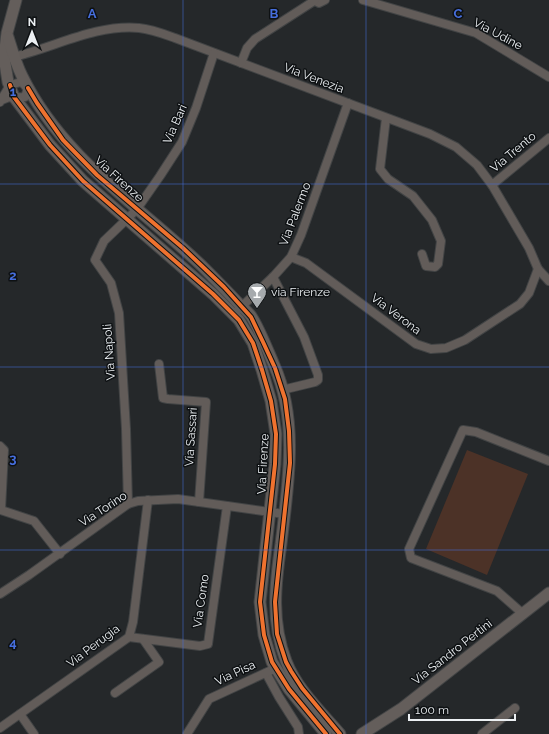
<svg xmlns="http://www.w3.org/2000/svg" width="549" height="734" viewBox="0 0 549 734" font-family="Raleway,sans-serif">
<rect width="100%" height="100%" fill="#25282a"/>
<path fill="#4c3227" d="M467,450L528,474L487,575L426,549Z"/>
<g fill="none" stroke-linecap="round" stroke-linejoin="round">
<defs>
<g id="street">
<path d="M313,0L319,3L325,0"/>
<path d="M363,0L476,33L549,77"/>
<path d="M9,58C52,49 94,24 139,28C151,29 164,34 175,38L430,134L456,147L477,165L492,185L529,248L538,269L549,281"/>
<path d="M241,63L247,48L255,39L314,1"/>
<path d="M0,102L10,85L21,82L28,88L25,97C15,98 11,95 2,100"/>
<path d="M386,118L380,169L388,179L413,196L432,220L441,241L438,264L435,267L426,266L422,254"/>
<path d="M492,185L549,138"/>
<path d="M291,257L306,263L416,344L431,349L446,348L465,340L520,304L529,293L538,269"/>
<path d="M273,277L304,337L318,375V380L315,382L282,390"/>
<path d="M238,310L273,277L291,257L301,235L348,103"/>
<path d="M159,364L163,398L168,399L206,402L199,502"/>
<path d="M0,446L4,450L1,510L34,521L60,554"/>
<path d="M128,504L126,429L119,313L111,283L95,260L104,241L127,219L137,209L160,176L182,142L196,108L214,53"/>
<path d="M0,594L29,575L128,504L138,501L178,499L284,514"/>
<path d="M522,613L497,591L411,558L409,549L463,430L476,432L549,461"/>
<path d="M129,637L200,646L208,644L227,506"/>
<path d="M266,673L279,697L298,727L299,734"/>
<path d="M115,693L159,662L143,639"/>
<path d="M20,714L34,734"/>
<path d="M0,728L129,637L133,622L148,500"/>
<path d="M187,734L209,699L276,668"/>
<path d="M482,734L515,708"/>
</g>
<g id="secondary">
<path d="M16,0L7,33L4,57L8,82L14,97L50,145L83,181L213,294L239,320L253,343L262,370L271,401L276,434L275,464L260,602L264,635L272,662L289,689L326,734"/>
<path d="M8,37C12,50 16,64 22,76C62,158 138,205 202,266C215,279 227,291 239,304C243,308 248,312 251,316C259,328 268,351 274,365C299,421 288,485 281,544C275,585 271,622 286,661C296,688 322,713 340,734"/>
<path d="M362,734L401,709L549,593"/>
</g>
</defs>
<use href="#street" stroke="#424445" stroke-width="10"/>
<use href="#secondary" stroke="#424445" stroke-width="13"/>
<use href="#street" stroke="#625c59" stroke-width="8"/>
<use href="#secondary" stroke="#645e5b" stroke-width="11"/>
<defs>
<g id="cycleway">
<path d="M10,85L14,97L50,145L83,181L213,294L239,320L253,343L262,370L271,401L276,434L275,464L260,602L264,635L272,662L289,689L326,734"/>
<path d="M28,88L37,103L63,140L97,175L183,248L224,287L251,317L263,342L275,368L285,399L289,431L290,463L275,602L277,634L286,662L291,671L302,688L340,734"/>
</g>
</defs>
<use href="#cycleway" stroke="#0e1113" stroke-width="6"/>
<use href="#cycleway" stroke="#ef722f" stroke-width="4"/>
</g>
<path fill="none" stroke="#466edd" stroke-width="1" stroke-opacity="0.55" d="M183,0V734M366,0V734M0,184H549M0,367H549M0,550H549"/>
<defs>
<symbol id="bar-pin" viewBox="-11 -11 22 30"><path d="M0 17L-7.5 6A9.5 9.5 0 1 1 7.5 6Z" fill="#a6aaad" stroke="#0e1113"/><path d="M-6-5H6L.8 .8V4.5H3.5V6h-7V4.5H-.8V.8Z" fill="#fff"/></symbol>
</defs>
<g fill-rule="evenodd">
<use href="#bar-pin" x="246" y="281" width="22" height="30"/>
</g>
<g text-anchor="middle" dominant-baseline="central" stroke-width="3" stroke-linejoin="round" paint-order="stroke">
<g font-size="12" fill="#ecf0f3" stroke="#0e1113">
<text transform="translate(498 34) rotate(28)">Via Udine</text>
<text transform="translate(314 78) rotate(21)">Via Venezia</text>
<text transform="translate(175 124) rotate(-66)">Via Bari</text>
<text transform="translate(513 152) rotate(-40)">Via Trento</text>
<text transform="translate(119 179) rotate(42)">Via Firenze</text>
<text transform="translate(295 214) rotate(-69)">Via Palermo</text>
<text transform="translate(396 314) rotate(37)">Via Verona</text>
<text transform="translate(109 352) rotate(-94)">Via Napoli</text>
<text transform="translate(191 437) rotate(-86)">Via Sassari</text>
<text transform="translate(263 464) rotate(-87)">Via Firenze</text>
<text transform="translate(103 509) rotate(-33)">Via Torino</text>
<text transform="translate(201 601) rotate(-82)">Via Como</text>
<text transform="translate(93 646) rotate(-37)">Via Perugia</text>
<text transform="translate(452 652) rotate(-38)">Via Sandro Pertini</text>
<text transform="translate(235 673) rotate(-25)">Via Pisa</text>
</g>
<g font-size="12" fill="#ecf0f3" stroke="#0e1113" text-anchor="start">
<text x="271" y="292">via Firenze</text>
</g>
</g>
<g font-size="13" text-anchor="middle" font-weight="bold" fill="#466edd" stroke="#0e1113" stroke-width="3" stroke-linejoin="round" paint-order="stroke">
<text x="92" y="18">A</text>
<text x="274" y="18">B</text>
<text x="458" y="18">C</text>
<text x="13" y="96">1</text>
<text x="13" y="280">2</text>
<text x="13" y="463">3</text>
<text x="13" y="647">4</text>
</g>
<g transform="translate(32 32)" stroke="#0e1113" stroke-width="3" paint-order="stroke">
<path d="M0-3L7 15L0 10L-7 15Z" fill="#ecf0f3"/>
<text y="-6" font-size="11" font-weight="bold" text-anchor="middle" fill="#ecf0f3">N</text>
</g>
<path d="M409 714v6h106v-6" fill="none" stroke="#ecf0f3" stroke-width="2"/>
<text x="415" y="714" font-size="12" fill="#ecf0f3" stroke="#0e1113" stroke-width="3" paint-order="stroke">100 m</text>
</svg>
